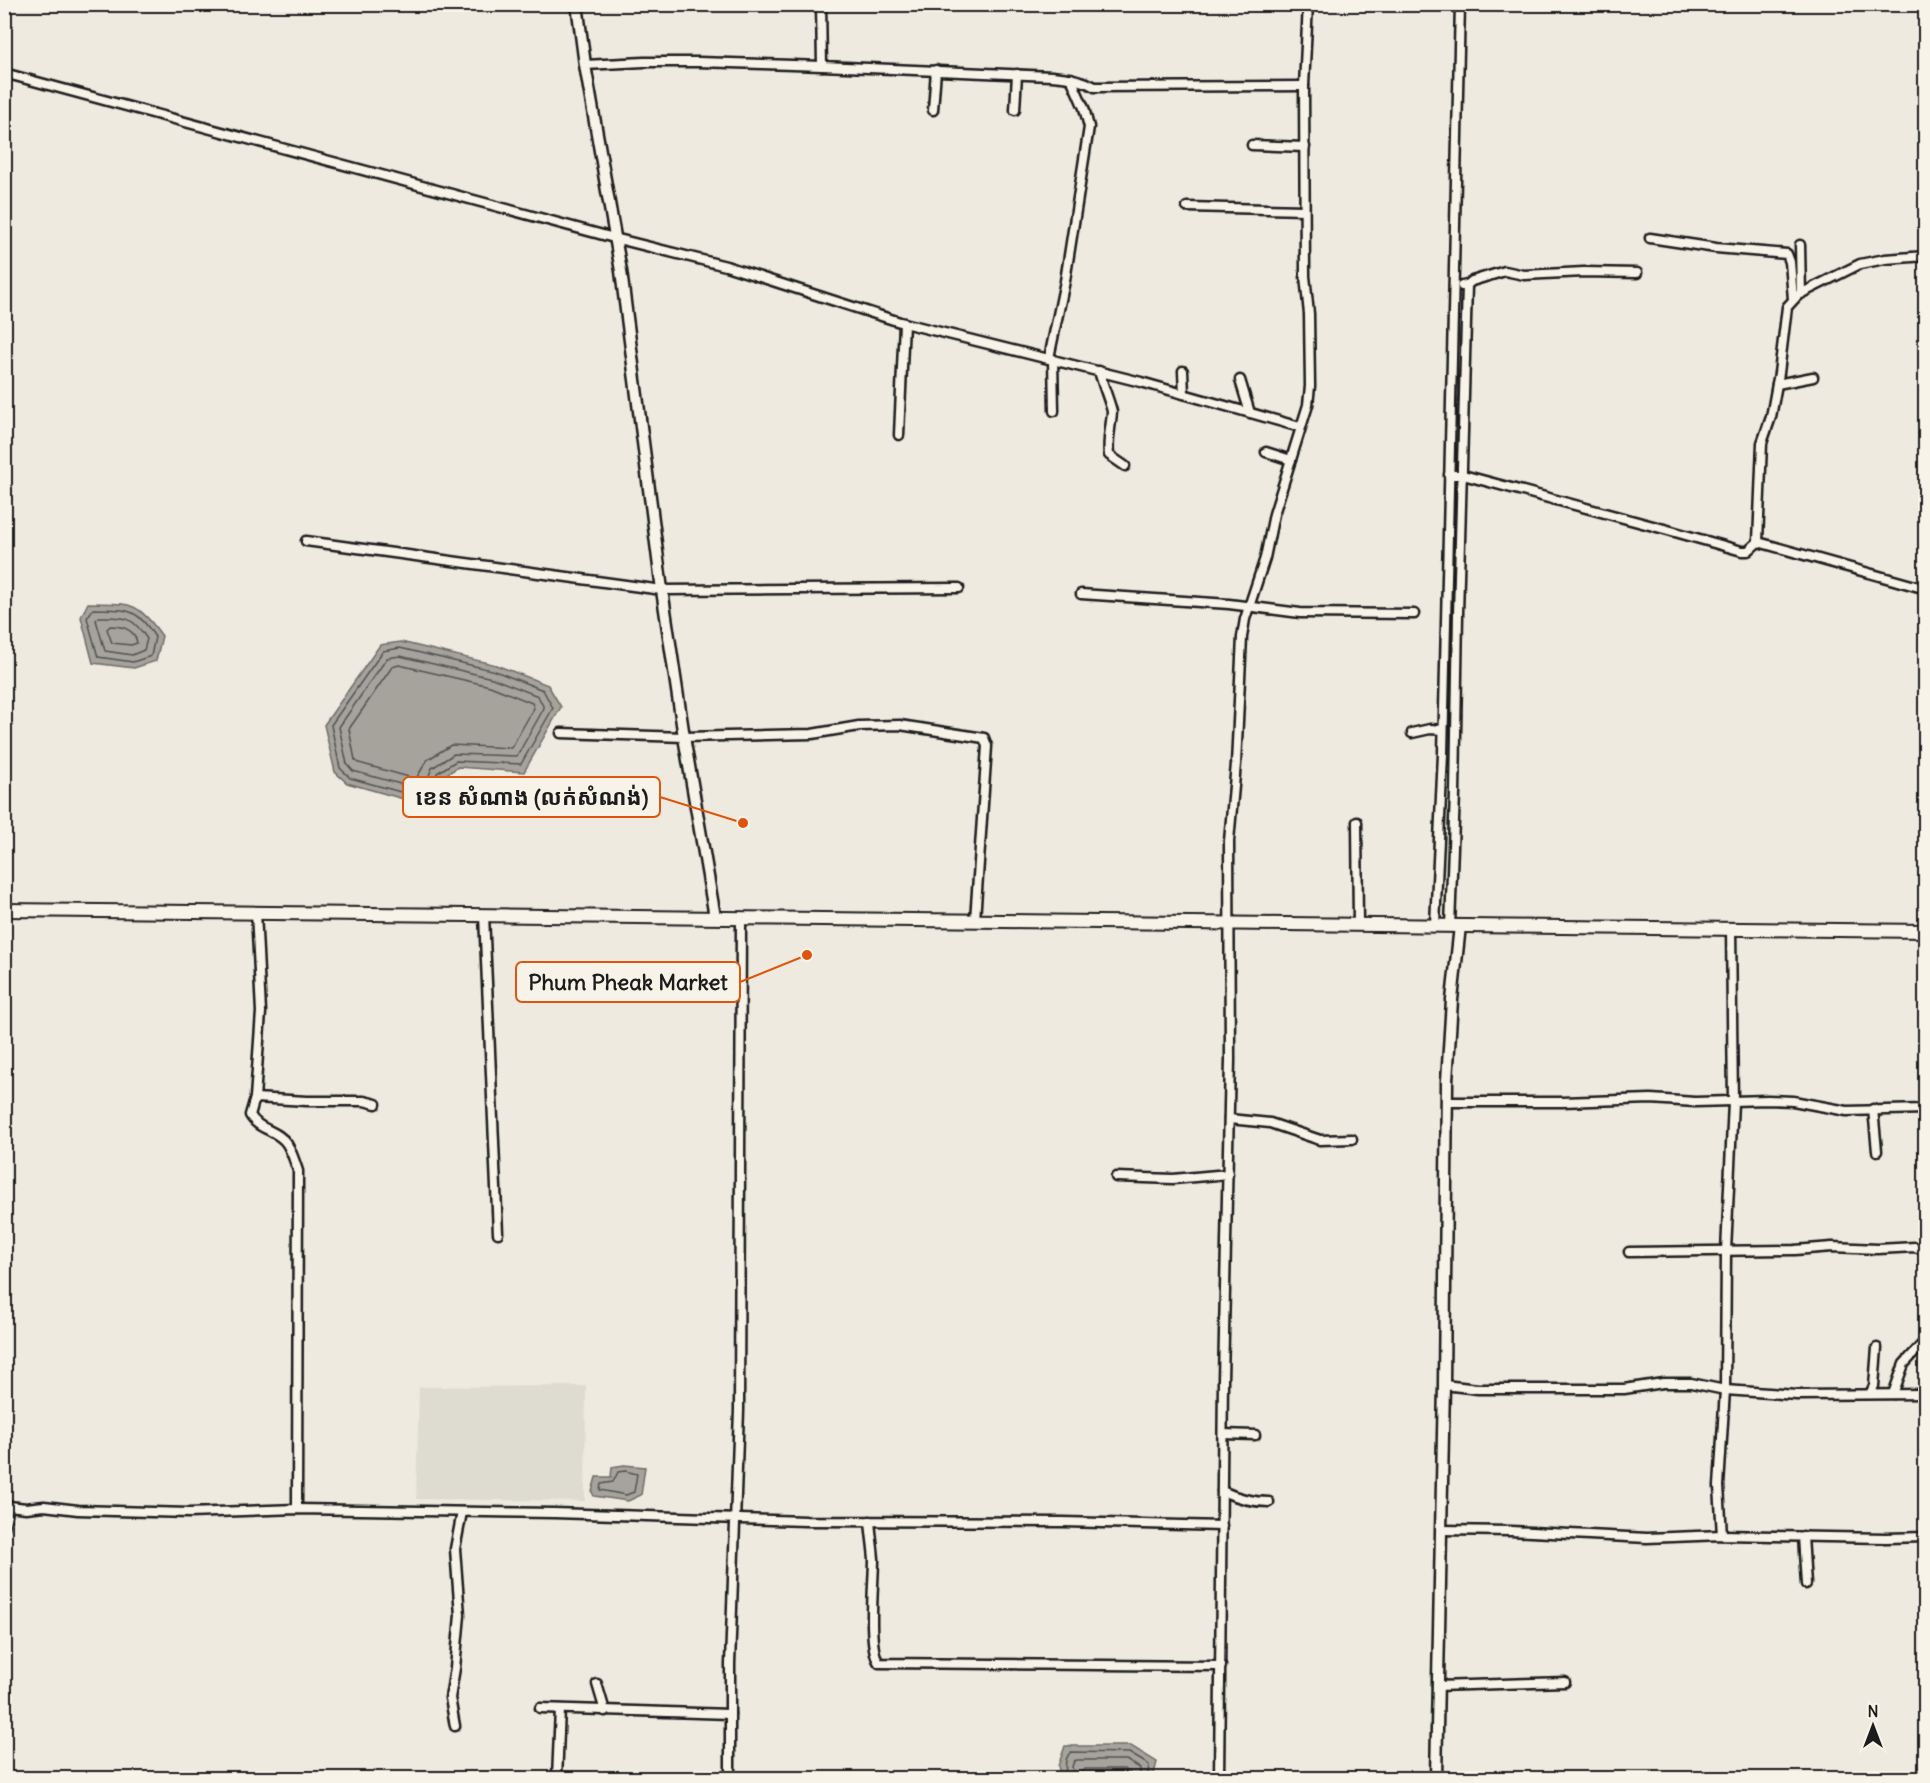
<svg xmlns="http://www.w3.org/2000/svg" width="1930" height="1783" viewBox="0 0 1930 1783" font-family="Delius,'Noto Sans Khmer',sans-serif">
<rect width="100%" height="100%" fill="#eeeae0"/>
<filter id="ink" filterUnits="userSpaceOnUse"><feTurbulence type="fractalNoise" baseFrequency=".0167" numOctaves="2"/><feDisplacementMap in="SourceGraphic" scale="12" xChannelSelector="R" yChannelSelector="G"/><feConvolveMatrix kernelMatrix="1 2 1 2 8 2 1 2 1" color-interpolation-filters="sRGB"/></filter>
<g filter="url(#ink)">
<path fill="#dedbd1" d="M586,1386L585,1501L416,1499L419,1387Z"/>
<g fill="#a6a39d" stroke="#6f6d69" stroke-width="1.5">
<path d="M88,603C130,604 136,599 162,636L156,661L134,668L93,663L81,617Z"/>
<path d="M401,642L496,665L548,685L561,707L524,772L458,767L442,777L432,807L347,783L335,772L324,725L380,645Z"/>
<path d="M624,1465L645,1467L641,1495L628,1501L594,1496L592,1492L596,1477H611L612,1467Z"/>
<path d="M1065,1746H1131L1157,1762L1153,1778H1061L1058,1766Z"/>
</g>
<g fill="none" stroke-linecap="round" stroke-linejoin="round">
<g stroke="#535250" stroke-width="1.5">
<path d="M93,609C127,610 136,606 155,637L151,656L133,662L98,657L87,618Z"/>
<path d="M99,617C124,617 132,615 147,639L144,650L132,655L105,651L96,620Z"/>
<path d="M110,626C123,626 135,629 137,643L131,645L112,643L107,629Z"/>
<path d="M400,648L495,671L543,690L553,708L521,764L456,761L437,773L429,797L426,799L350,778L340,768L331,725L383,651Z"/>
<path d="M400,656L492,678L538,696L544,708L517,756L454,754L432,768L424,788L422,790L353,771L347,764L339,727L387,658Z"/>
<path d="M399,665L490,686L532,703L534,708L511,748L451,745L427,760L416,779L359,763L355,760L349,729L392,667Z"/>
<path d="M625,1471L637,1474L634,1492L626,1495L600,1490L601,1484L613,1482L618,1472Z"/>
<path d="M1066,1778C1066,1769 1063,1759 1071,1752L1129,1753L1149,1765L1147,1778"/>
<path d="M1074,1778L1072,1767L1074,1761L1077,1760H1126L1140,1768V1778"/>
<path d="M1083,1778L1082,1771L1085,1769H1124L1130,1773L1131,1778"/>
</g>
<defs>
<g id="minor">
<path d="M821,4L822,66L1052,76C1067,77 1081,79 1095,87L1304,86"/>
<path d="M585,65L644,62H698L822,66"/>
<path d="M4,73L614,238L726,266L900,322L1141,382L1300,427"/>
<path d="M933,110L936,70"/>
<path d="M1015,110L1017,74"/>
<path d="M1252,145L1305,147"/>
<path d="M1187,207L1304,210"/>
<path d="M1650,238L1716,248L1787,254L1790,262L1793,299"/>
<path d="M1800,245L1801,294"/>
<path d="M1462,286L1467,285L1472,281L1505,271L1524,275L1584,272L1637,273"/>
<path d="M1049,358L1065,281L1089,127L1084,108L1071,78"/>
<path d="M1053,359L1054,411"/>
<path d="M1099,371C1101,380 1112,408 1112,412C1111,427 1107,440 1109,455L1125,466"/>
<path d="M1183,371L1184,394"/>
<path d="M1240,380L1250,413"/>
<path d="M1777,384L1813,377"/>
<path d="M899,435L904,323"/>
<path d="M1266,452L1291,460"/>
<path d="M1449,475H1463L1668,530L1742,551H1748L1758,542L1926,589"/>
<path d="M306,541L662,590L959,588"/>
<path d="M1758,542L1762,443L1771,417L1779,373L1787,307L1798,295L1860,264L1885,259L1926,256"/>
<path d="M1081,594L1229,604L1300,613L1414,614"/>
<path d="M561,733L684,737L812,734L859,726L900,725L984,738L987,746L975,920"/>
<path d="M1412,733L1430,729L1443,730"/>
<path d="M1357,822L1358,924"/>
<path d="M256,912L261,1012L255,1098L250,1115C258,1130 278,1130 287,1144C292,1152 295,1162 298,1171L297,1509"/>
<path d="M484,915L498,1233"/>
<path d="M1435,925L1443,754L1460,4"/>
<path d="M1450,926L1455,794L1458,614L1467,285"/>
<path d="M255,1098L307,1101H364L376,1104"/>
<path d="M1447,1102H1562L1651,1099L1695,1102L1768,1100L1793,1101L1847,1111L1926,1109"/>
<path d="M1873,1109L1877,1151"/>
<path d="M1229,1119L1270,1123L1320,1140L1352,1139"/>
<path d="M1116,1177L1173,1179L1228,1174"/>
<path d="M1629,1252L1795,1250L1832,1247L1878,1249L1915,1247L1926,1251"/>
<path d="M1444,1385L1478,1389H1624L1663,1383H1691L1725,1390L1797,1395L1926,1394"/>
<path d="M1870,1394L1874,1386L1877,1348"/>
<path d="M1893,1394L1904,1364L1926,1340"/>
<path d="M1223,1434L1255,1435"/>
<path d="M1222,1491C1237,1498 1252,1502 1269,1502"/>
<path d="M4,1502L9,1506L26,1508L44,1506L78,1510L189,1513L297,1509L554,1513L806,1521L1063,1522L1222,1526"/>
<path d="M870,1521C871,1534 873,1546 874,1559C874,1582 867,1646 879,1663L1221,1666"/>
<path d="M4,1527L9,1506"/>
<path d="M1441,1530L1511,1531L1647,1538L1722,1535L1886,1538L1926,1537"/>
<path d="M1722,1535L1719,1486L1725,1390L1726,1251L1733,1102L1731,928"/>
<path d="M1803,1536L1806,1584"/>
<path d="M597,1684L605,1711"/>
<path d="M1437,1686L1565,1682"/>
<path d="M540,1708L730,1714"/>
<path d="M455,1726L450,1698L455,1668L460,1615L455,1549L462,1512"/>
<path d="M557,1778L560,1709"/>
<path d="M730,1778V1664L739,1410L741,918"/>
<path d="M1219,1778L1223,1380L1230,1060L1229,841L1236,764L1242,637L1245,619L1265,558L1274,514L1308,405L1310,386L1309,314L1305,276L1304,86L1308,4"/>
</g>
<g id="tertiary">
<path d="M577,4L585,65L621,271L662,590L684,737L715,917"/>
<path d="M1436,1778L1444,1385L1447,1081L1452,1000L1460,926"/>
</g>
<path id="secondary" d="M4,910L1926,931"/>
</defs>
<use href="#minor" stroke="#1c1c1c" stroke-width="13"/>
<use href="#tertiary" stroke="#1c1c1c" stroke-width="15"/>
<use href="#secondary" stroke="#1c1c1c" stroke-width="16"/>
<use href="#minor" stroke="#f7f3e8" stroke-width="8"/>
<use href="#tertiary" stroke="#f7f3e8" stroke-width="10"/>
<use href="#secondary" stroke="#f7f3e8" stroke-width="12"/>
</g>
</g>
<path fill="none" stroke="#de560d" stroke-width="2" d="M743 823L660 797M807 955L740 982"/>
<g fill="#de560d" stroke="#f7f3e8" stroke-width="2">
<circle cx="743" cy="823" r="6"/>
<circle cx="807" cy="955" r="6"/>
</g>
<g fill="#f7f3e8" stroke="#de560d" stroke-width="2">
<rect x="403" y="777" width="257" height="40" rx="6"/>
<rect x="516" y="962" width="224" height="40" rx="6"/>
</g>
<g font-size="22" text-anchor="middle" font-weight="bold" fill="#1c1c1c">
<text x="532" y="805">ខេន សំណាង (លក់សំណង់)</text>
<text x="628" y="990">Phum Pheak Market</text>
</g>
<rect width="1930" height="1783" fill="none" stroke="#f7f3e8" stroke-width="24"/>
<rect x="12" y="12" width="1906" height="1759" fill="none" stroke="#1c1c1c" stroke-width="2" filter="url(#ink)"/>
<g transform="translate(1873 1726)" stroke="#f7f3e8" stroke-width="4.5" paint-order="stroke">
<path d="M0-4.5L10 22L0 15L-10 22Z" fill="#1c1c1c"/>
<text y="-9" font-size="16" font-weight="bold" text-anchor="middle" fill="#1c1c1c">N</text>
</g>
</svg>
